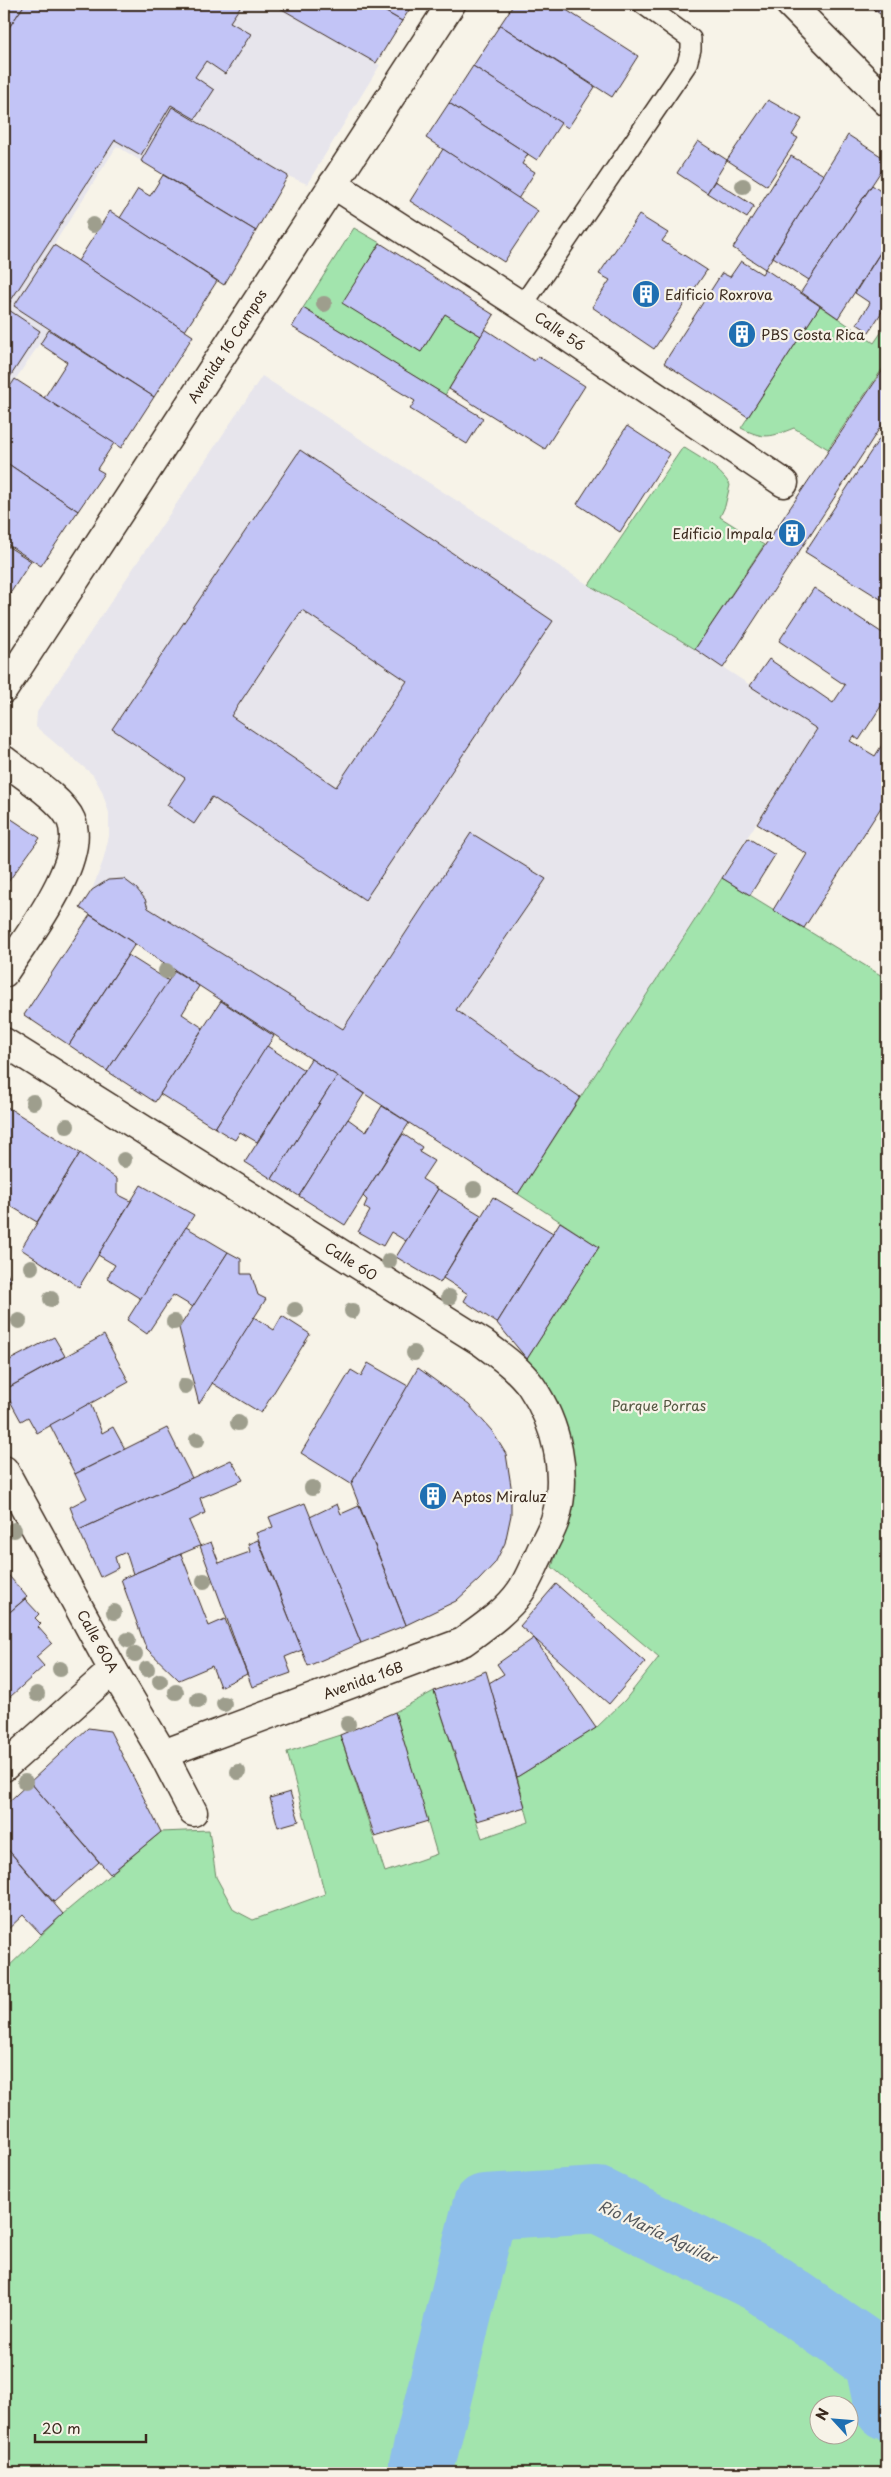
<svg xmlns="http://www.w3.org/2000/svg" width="891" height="2477" viewBox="0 0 891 2477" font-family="'Playpen Sans',sans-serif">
<rect width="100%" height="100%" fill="#f7f3e8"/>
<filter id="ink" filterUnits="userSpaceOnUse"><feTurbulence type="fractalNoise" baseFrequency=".02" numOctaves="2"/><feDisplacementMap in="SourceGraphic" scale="10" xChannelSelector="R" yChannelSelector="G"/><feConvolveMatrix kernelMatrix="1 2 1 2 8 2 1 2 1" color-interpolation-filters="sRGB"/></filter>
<g filter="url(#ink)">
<g fill="#e7e5ec">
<path d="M4,4H273L380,65L307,184L288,176L173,107L141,161L117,146L14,306L49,330L4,396Z"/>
<path d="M262,376L637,616L695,649L817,729L518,1194L80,908L92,890L103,861L109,836V813L102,791L93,775L36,727L37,712Z"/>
</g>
<g fill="#a2e4ad" stroke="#6e8766" fill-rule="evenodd">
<path d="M354,228L380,243L343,303L421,352L445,314L481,336L445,395L303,308Z"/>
<path d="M820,306L874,343L887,324V362L828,449L794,428C771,437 765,440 741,428Z"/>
<path d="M683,447C700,458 719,467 730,485L725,506L720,517L764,545L695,649L589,585Z"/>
<path d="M722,878L887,979V2473H4V1971L63,1914L161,1832L209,1830L216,1877L234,1910L253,1920L325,1894L287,1752L340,1735L385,1872L437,1854L395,1712L434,1691L482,1838L529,1822L517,1777L596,1728L625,1700L659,1657L552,1567L572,1504L571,1445L553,1395L527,1359L599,1247L518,1194ZM818,2404H848V2434H818Z"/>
</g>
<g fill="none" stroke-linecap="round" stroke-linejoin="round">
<path stroke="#8ebfea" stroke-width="66" d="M420,2473L485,2207L598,2200L761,2280L877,2360L887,2407"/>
</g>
<g fill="#c2c4f6" stroke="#3b2a1e" fill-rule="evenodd">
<path d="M4,4H25L4,35Z"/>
<path d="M25,4H242L230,22L251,34L225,74L206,61L195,77L214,90L195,119L171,105L141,155L115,140L6,308L40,331L4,386V35Z"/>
<path d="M273,4H372L402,21L376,63Z"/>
<path d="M372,4H413L402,21Z"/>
<path d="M514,4H557L638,56L612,97L500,25Z"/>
<path d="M876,4H887V19L873,9Z"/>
<path d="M500,25L595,87L568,128L473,66Z"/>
<path d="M473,66L561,123L537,160L449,103Z"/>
<path d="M768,100L802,119L792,135L798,138L767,186L727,160Z"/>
<path d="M449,103L528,154L522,164L535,172L518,199L426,138Z"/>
<path d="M172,107L288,176L256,231L141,161Z"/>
<path d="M848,135L887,160V162L809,280L773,257Z"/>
<path d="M698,141L727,160L707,193L677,173Z"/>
<path d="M443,149L538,211L504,262L410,201Z"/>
<path d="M791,156L824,175L765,269L733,248Z"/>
<path d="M163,175L256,231L224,285L120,218L138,189L150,196Z"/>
<path d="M715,181L754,206L747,218L707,193Z"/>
<path d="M872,185L887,196L879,212L887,216V242L838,318L801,292Z"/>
<path d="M110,211L217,281L185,331L78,261Z"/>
<path d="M639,215L668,233L662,241L707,270L654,349L592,307L610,280L599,274Z"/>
<path d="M887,242V312L883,310L869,332L857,324L870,303L855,293Z"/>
<path d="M380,243L494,315L481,336L445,314L421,352L342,303Z"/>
<path d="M54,245L193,336L154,397L14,306Z"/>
<path d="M741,261L762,274L765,269L820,306L748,417L664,363L722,273L730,277Z"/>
<path d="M303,308L483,418L467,444L410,409L415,401L292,327Z"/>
<path d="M485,329L534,361L538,356L585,386L545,449L449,389Z"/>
<path d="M49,330L154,397L121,448L44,398L67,362L40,344Z"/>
<path d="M887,364V417L723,668L695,649Z"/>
<path d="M15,379L114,443L97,469L104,473L78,511L4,461V396Z"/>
<path d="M627,426L670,454L620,532L577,504Z"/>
<path d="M887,427V603L805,552Z"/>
<path d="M300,450L553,621L365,900L212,797L194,824L167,805L185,778L112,729ZM302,610L407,681L336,787L231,716Z"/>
<path d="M4,461L78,511L41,566L4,542Z"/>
<path d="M4,544L31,561L4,603Z"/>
<path d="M814,588L887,636V697L859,740L854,736L850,741L875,756L887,737V798L804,928L773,910L807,854L757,824L817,729L750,686L769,659L833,703L845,685L779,641Z"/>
<path d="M4,814L40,838L8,882L4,880Z"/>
<path d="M471,833L546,879L456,1010L580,1097L518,1194L80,908L92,890L108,880L124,879L136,888L145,899L148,908L343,1029Z"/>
<path d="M748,838L775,855L750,895L722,878Z"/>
<path d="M90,915L135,944L69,1045L24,1015Z"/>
<path d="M128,955L169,981L107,1071L69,1045Z"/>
<path d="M175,971L199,986L182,1014L203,1028L155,1102L107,1071Z"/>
<path d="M221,1001L274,1036L215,1128L160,1094Z"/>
<path d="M267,1046L304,1070L257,1142L240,1132L235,1140L215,1128Z"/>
<path d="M311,1059L337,1076L272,1179L245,1162Z"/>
<path d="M337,1076L364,1094L299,1196L272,1179Z"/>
<path d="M4,1105L80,1153L37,1222L4,1202Z"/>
<path d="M382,1106L409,1123L345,1225L299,1196L348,1119L366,1132Z"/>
<path d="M403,1134L422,1147L419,1152L434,1161L422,1179L438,1189L406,1241L391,1232L383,1246L358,1232L370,1211L364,1207L367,1200L363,1196Z"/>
<path d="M80,1153L117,1179V1194L131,1201L79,1287L21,1249Z"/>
<path d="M141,1185L194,1215L141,1299L107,1278L115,1265L98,1255Z"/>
<path d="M438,1189L481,1215L440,1283L396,1257Z"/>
<path d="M493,1197L553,1233L497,1323L464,1301L468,1294L443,1278Z"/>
<path d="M560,1222L599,1247L527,1359L497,1323Z"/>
<path d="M186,1227L228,1252L193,1307L173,1295L147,1334L127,1320Z"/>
<path d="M228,1252L241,1259V1274H251L258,1295L266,1299L199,1404L179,1328Z"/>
<path d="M4,1268L11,1281L4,1285Z"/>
<path d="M282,1316L310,1334L261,1413L212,1383L254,1317L274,1330Z"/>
<path d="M104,1335L129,1382L37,1433L28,1417L21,1421L4,1390Z"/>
<path d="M54,1337L65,1356L4,1390V1363Z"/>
<path d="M368,1363L408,1386L351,1484L301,1453L351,1370L361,1376Z"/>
<path d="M418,1368L469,1405L492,1431L506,1454L511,1486V1515L505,1543L495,1563L479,1580L456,1601L406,1625L351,1484Z"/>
<path d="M90,1403L102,1433L113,1427L125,1449L75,1474L50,1425Z"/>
<path d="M167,1428L192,1478L79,1530L70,1507L87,1498L75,1474Z"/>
<path d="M231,1460L243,1480L200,1498L205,1513L189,1521L200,1546L133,1574L126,1552L115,1557L118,1568L100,1577L79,1530Z"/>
<path d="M305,1503L361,1643L308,1666L256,1533L273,1527L269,1517Z"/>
<path d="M337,1504L341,1514L359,1506L406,1625L361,1643L310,1517Z"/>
<path d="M258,1540L302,1650L285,1657L291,1673L252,1687L200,1546L211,1542L219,1563L250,1552L248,1544Z"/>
<path d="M181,1554L209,1626L225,1619L247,1674L220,1687L212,1666L179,1680L146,1648L121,1579Z"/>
<path d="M4,1570L27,1597L4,1617Z"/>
<path d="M556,1584L645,1662L609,1704L520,1626Z"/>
<path d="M25,1599L39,1614L35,1618L41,1624L38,1627L52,1643L36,1657L44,1666L10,1697L6,1692L4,1694V1617Z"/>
<path d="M534,1638L596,1728L517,1777L489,1683L504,1674L497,1664Z"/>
<path d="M486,1671L525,1807L477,1821L434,1691Z"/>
<path d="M395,1712L428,1821L375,1837L340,1735Z"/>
<path d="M88,1728L110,1731L161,1832L110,1874L30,1782Z"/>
<path d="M30,1782L99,1862L54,1902L4,1845V1806Z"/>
<path d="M290,1792L299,1821L278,1827L270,1798Z"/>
<path d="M4,1845L63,1914L41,1934L23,1915L4,1933Z"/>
<path d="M4,1939L9,1945L4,1950Z"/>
</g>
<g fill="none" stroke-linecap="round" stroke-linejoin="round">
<defs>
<path id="lane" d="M522,306L687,64L691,49V39L643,4"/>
<g id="street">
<path d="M333,184L522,306L784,483"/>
<path d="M4,689L451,4"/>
<path d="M4,760C23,775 62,799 71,820C88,860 25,940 4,973"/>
<path d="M4,1042L483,1343C500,1356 518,1368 531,1386C557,1424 569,1475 555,1520C551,1532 544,1543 539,1555C533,1567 528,1581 520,1592C506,1612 482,1628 463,1642L163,1754"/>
<path d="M4,1470L113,1670L163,1754L193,1812"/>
<path d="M4,1767L113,1670"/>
</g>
<path id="secondary" d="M790,4L887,102"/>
</defs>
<use href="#lane" stroke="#3b2a1e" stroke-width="22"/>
<use href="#street" stroke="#3b2a1e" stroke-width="31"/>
<use href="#secondary" stroke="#3b2a1e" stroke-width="31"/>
<use href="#lane" stroke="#f7f3e8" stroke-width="19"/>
<use href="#street" stroke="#f7f3e8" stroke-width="28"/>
<use href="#secondary" stroke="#f7f3e8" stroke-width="28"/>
</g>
<g fill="#9e9e8d">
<circle cx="743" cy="186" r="8"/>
<circle cx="93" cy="225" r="8"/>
<circle cx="324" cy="304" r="8"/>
<circle cx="166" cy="971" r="8"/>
<circle cx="33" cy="1102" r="8"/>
<circle cx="67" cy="1126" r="8"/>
<circle cx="124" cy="1160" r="8"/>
<circle cx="474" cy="1189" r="8"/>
<circle cx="389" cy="1261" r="8"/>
<circle cx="31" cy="1267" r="8"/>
<circle cx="449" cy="1297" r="8"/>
<circle cx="51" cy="1299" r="8"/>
<circle cx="295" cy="1310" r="8"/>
<circle cx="352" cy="1311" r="8"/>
<circle cx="19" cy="1321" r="8"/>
<circle cx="174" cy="1322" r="8"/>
<circle cx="414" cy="1353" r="8"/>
<circle cx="185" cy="1386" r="8"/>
<circle cx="238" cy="1423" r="8"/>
<circle cx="197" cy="1440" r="8"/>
<circle cx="312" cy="1488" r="8"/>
<circle cx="14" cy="1530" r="8"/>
<circle cx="204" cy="1581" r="8"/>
<circle cx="114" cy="1612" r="8"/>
<circle cx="128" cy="1640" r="8"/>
<circle cx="135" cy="1654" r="8"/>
<circle cx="60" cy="1669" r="8"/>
<circle cx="147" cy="1669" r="8"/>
<circle cx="160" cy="1681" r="8"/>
<circle cx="176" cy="1692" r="8"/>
<circle cx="37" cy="1694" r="8"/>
<circle cx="198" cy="1700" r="8"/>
<circle cx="224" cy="1704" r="8"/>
<circle cx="348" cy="1724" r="8"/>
<circle cx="238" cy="1772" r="8"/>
<circle cx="25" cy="1782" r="8"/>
</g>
</g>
<defs>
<symbol id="building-disc" viewBox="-11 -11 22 22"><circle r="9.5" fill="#1f6fb2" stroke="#f7f3e8"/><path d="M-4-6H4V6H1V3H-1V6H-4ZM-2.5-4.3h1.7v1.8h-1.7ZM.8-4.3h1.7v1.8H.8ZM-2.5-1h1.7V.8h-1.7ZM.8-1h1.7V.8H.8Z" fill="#fff"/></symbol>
</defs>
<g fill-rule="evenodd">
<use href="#building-disc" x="630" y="278" width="32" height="32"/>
<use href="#building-disc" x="726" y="318" width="32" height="32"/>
<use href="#building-disc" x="776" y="517" width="32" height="32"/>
<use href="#building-disc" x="417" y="1480" width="32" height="32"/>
</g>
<g text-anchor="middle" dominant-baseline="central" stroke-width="4.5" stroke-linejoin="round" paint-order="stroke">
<g font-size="14" fill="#3b2a1e" stroke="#f7f3e8" text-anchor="start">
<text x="665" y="294">Edificio Roxrova</text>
<text x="761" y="334">PBS Costa Rica</text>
<text x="773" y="533" text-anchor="end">Edificio Impala</text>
<text x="452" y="1496">Aptos Miraluz</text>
</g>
<g font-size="14" fill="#3b2a1e" stroke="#f7f3e8">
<text transform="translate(560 331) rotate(34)">Calle 56</text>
<text transform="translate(227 346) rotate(-57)">Avenida 16 Campos</text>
<text transform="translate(351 1261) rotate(32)">Calle 60</text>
<text transform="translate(98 1641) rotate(61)">Calle 60A</text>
<text transform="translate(363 1680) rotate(-20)">Avenida 16B</text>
</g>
<g font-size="14" fill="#555842" stroke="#f7f3e8">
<text x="659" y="1405">Parque Porras</text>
</g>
<g font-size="15" font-style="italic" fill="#54575b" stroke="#f7f3e8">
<text transform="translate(658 2231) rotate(25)">Río María Aguilar</text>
</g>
</g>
<rect width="891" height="2477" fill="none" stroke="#f7f3e8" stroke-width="20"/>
<rect x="10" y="10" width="871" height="2457" fill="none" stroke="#3b2a1e" stroke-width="2" filter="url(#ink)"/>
<g transform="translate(834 2420) rotate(296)"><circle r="24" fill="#f7f3e8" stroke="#aca397"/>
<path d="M0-4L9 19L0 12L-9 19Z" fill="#1f6fb2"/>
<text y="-8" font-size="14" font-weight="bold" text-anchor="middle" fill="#3b2a1e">N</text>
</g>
<path d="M35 2434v8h111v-8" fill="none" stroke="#3b2a1e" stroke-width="2.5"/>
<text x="42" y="2434" font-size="15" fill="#3b2a1e" stroke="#f7f3e8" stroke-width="4" paint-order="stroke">20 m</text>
</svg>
